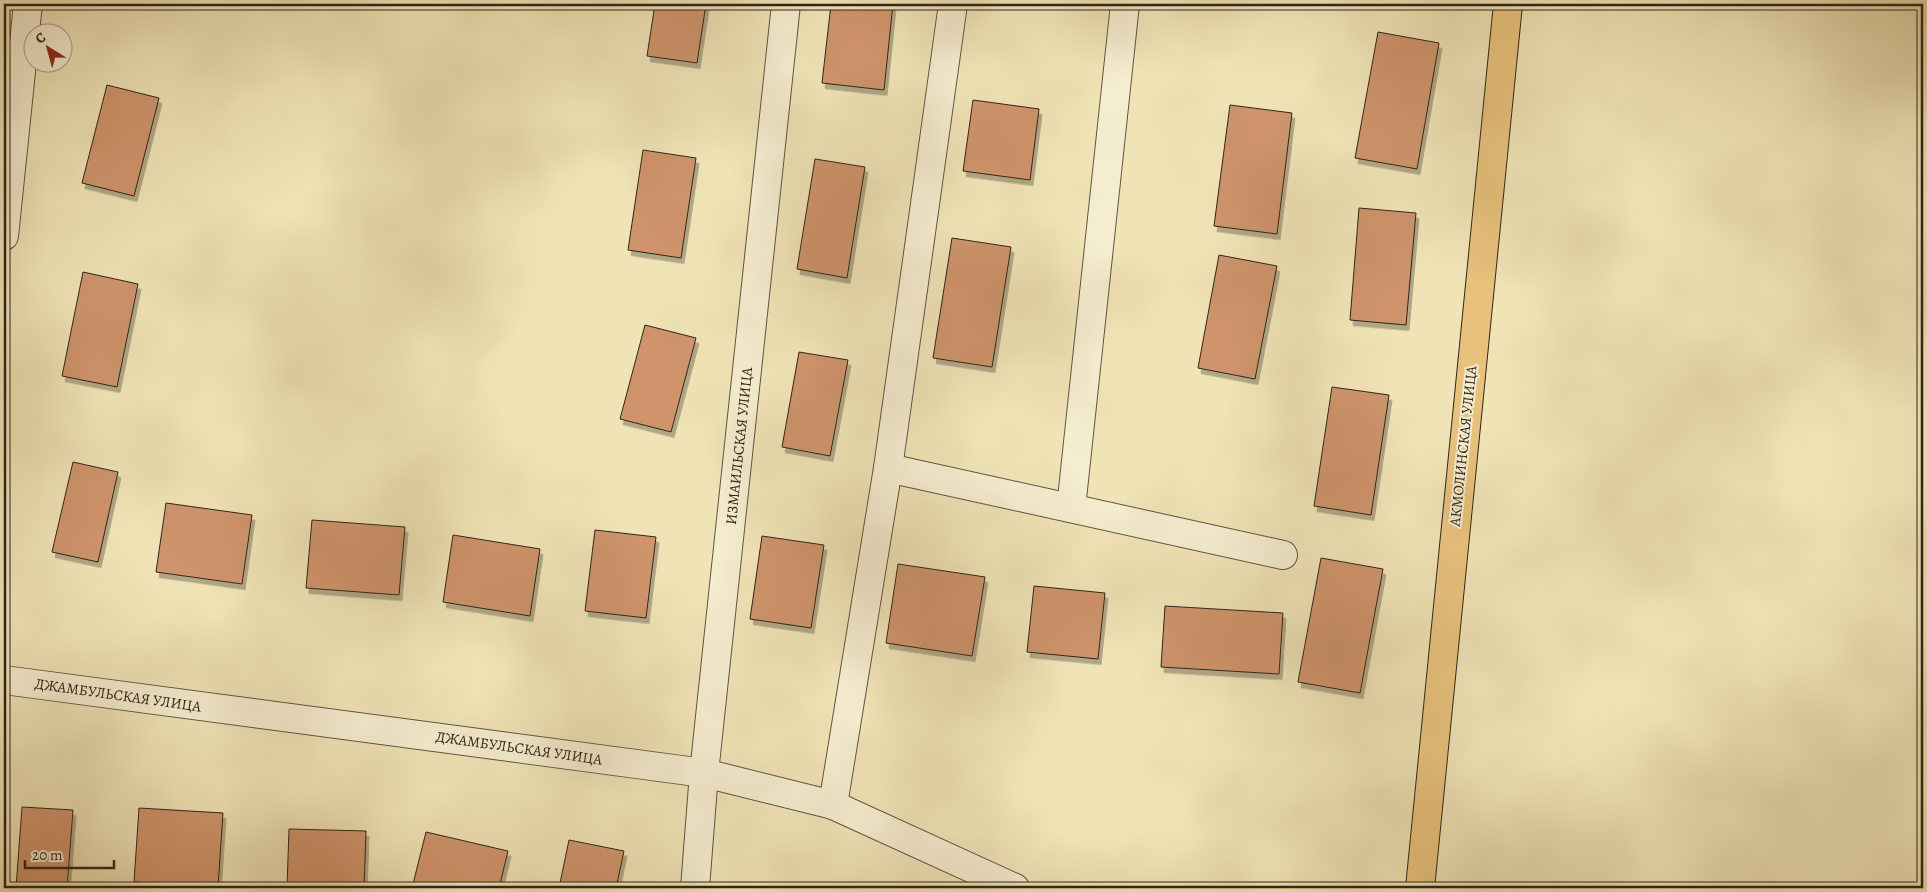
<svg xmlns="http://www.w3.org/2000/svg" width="1927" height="892" viewBox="0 0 1927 892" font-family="Alegreya,serif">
<defs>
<filter id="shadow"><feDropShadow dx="3" dy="5.5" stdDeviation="0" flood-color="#0004"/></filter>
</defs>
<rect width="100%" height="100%" fill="#f0e4b7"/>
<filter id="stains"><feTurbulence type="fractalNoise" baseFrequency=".004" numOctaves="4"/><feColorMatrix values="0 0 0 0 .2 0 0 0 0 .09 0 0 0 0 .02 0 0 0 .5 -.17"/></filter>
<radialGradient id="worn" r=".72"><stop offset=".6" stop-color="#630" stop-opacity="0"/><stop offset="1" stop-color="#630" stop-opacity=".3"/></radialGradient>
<g fill="#cf946c" stroke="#2e2419" filter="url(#shadow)">
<path d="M655,4H706L697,63L647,56Z"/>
<path d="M831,4H893L884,90L822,83Z"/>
<path d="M1378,32L1439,43L1417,169L1355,158Z"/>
<path d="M107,85L159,98L134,196L82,183Z"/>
<path d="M973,100L1039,109L1030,180L963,171Z"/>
<path d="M1230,105L1292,113L1277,234L1214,226Z"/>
<path d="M643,150L696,158L681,258L628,250Z"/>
<path d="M815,159L865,167L847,278L797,269Z"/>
<path d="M1359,208L1416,213L1406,325L1350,320Z"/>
<path d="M952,238L1011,247L992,367L933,358Z"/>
<path d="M1219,255L1277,266L1255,379L1198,368Z"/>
<path d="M83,272L138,284L117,387L62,376Z"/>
<path d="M645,325L696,338L671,432L620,419Z"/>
<path d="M799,352L848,360L830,456L782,447Z"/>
<path d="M1332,387L1389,395L1371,515L1314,506Z"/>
<path d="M73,462L118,472L98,562L52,552Z"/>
<path d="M166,503L252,515L242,584L156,572Z"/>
<path d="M312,520L405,527L399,595L306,588Z"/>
<path d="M595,530L656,537L646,618L585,611Z"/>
<path d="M453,535L540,549L530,616L443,602Z"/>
<path d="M762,536L824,545L811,628L750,619Z"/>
<path d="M1321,558L1383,569L1360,693L1298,682Z"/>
<path d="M898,564L985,577L972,656L886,643Z"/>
<path d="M1034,586L1105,593L1098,659L1027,652Z"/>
<path d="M1165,606L1283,613L1279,674L1161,667Z"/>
<path d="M22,807L73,810L67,888H16Z"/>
<path d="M139,808L223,813L218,887L134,882Z"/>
<path d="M289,829L366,831L364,888L287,887Z"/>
<path d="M426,832L508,851L499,888H412Z"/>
<path d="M569,840L624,851L616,888H559Z"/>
</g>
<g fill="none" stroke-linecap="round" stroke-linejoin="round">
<defs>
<g id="minor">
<path d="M4,236L28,4"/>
<path d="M888,468L1283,555"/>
<path d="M1071,508L1125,4"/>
<path d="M4,680L704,773L833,805L1015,888"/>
<path d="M833,805L888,468L953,4"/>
<path d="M695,888L704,773L786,4"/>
</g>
<path id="major" d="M1420,888L1508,4"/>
</defs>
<use href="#minor" stroke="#5e5440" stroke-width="30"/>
<use href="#major" stroke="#2e2419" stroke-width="30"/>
<use href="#minor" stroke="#f5edd0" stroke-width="28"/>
<use href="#major" stroke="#e8c27c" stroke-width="28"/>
</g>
<g text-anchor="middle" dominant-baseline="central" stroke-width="4" stroke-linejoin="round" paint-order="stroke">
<g font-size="15" fill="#2e2419" stroke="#f5edd0">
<text transform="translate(739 446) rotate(-84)">ИЗМАИЛЬСКАЯ УЛИЦА</text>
<text transform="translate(1463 446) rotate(-84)">АКМОЛИНСКАЯ УЛИЦА</text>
<text transform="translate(118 695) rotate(8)">ДЖАМБУЛЬСКАЯ УЛИЦА</text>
<text transform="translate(519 748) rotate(8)">ДЖАМБУЛЬСКАЯ УЛИЦА</text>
</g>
</g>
<rect width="1927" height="892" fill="none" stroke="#f0e4b7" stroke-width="20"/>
<rect x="5" y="5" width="1917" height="882" fill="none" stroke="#2e2419" stroke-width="2.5"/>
<rect x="10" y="10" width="1907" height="872" fill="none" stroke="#2e2419"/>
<g transform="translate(48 48) rotate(323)"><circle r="24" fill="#f5edd0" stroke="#a59d87"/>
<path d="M0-4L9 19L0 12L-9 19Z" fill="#8f2418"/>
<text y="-8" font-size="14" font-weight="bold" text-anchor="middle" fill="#2e2419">С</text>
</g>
<path d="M25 860v8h89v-8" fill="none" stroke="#2e2419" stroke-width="2.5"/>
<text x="32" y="860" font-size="15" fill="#2e2419" stroke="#f5edd0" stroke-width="4" paint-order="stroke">20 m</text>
<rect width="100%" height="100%" filter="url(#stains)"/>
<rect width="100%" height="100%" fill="url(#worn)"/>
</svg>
